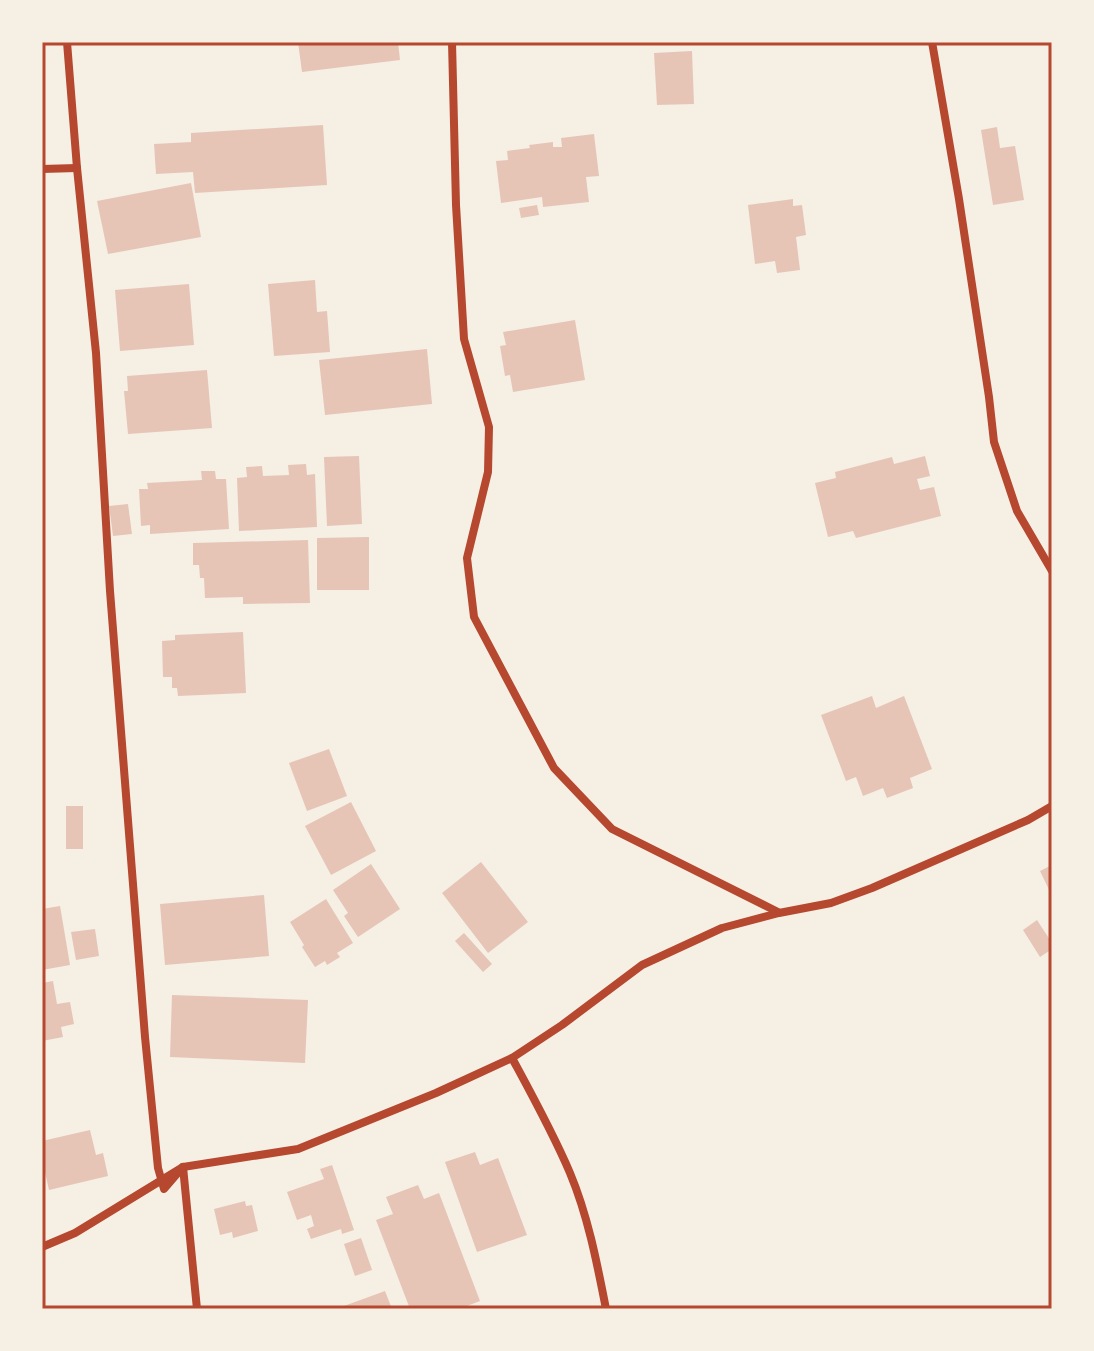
<svg xmlns="http://www.w3.org/2000/svg" width="1094" height="1351" viewBox="0 0 1094 1351" font-family="'PT Sans',sans-serif">
<rect width="100%" height="100%" fill="#f6efe4"/>
<g fill="#e6c5b7">
<path d="M298,42H398L400,60L302,72Z"/>
<path d="M692,51L694,104L657,105L654,53Z"/>
<path d="M323,125L327,185L195,193L193,172L156,174L154,144L191,142V133Z"/>
<path d="M997,127L1000,148L1015,146L1024,200L993,205L981,130Z"/>
<path d="M594,134L599,176L586,177L589,202L543,207L542,197L501,203L496,161L508,160L507,151L530,148L529,145L553,142V147H562L561,138Z"/>
<path d="M191,183L201,237L108,254L97,201Z"/>
<path d="M793,199V206L802,205L806,235L796,237L800,270L777,273L775,261L755,264L748,205Z"/>
<path d="M537,205L539,215L521,218L519,208Z"/>
<path d="M315,280L317,312L327,311L330,352L274,356L268,284Z"/>
<path d="M189,284L194,345L120,351L115,290Z"/>
<path d="M575,320L585,380L513,392L510,375L505,376L500,346L506,345L503,332Z"/>
<path d="M427,349L432,404L325,415L319,360Z"/>
<path d="M207,370L212,428L128,434L124,391H128L127,376Z"/>
<path d="M359,456L362,524L327,526L324,457Z"/>
<path d="M925,456L930,476L917,479L920,490L934,487L941,516L856,538L853,531L828,537L815,483L836,478L835,472L892,457L894,464Z"/>
<path d="M306,464L307,475L315,474L317,527L239,531L237,478L247,477L246,467L262,466L263,476L289,475L288,465Z"/>
<path d="M201,471H215L216,479H226L229,529L150,534V525L141,526L139,489H148L147,483L202,480Z"/>
<path d="M128,504L132,534L113,536L109,506Z"/>
<path d="M369,537V590H317V538Z"/>
<path d="M308,540L310,603L243,604V597L205,598L204,578H200L199,565H193V543Z"/>
<path d="M243,632L246,693L178,696L177,688H172V677H163L162,641L175,640V635Z"/>
<path d="M872,696L876,708L904,696L932,769L910,778L913,788L887,798L883,788L863,796L856,777L846,781L821,715Z"/>
<path d="M329,749L347,796L307,811L289,763Z"/>
<path d="M351,802L376,851L331,875L305,826Z"/>
<rect x="66" y="806" width="17" height="43"/>
<path d="M481,862L528,922L488,953L442,893Z"/>
<path d="M371,864L400,909L358,937L344,916L348,913L333,890Z"/>
<path d="M1052,865V896L1040,871Z"/>
<path d="M264,895L269,956L165,965L160,904Z"/>
<path d="M326,899L353,943L337,953L340,957L327,965L325,961L315,967L302,947L304,945L290,922Z"/>
<path d="M60,906L70,965L42,970V909Z"/>
<path d="M1037,920L1052,943V949L1040,957L1023,930Z"/>
<path d="M95,929L99,956L76,960L71,932Z"/>
<path d="M464,933L492,964L483,972L455,941Z"/>
<path d="M53,981L57,1004L70,1002L74,1024L61,1027L63,1037L42,1041V983Z"/>
<path d="M172,995L308,1000L305,1063L170,1057Z"/>
<path d="M90,1130L96,1155L103,1153L108,1176L49,1190L42,1159V1141Z"/>
<path d="M475,1152L480,1165L498,1158L527,1235L477,1252L445,1162Z"/>
<path d="M332,1165L354,1230L342,1234L341,1229L311,1239L307,1229L314,1226L311,1215L297,1220L287,1192L324,1179L320,1169Z"/>
<path d="M418,1185L424,1199L439,1193L480,1301L459,1309H410L376,1220L393,1214L386,1197Z"/>
<path d="M245,1201L246,1206L252,1205L258,1231L233,1238L232,1232L220,1235L214,1209Z"/>
<path d="M361,1238L372,1270L355,1276L344,1244Z"/>
<path d="M385,1291L392,1309H345L344,1306Z"/>
</g>
<g fill="none" stroke-linecap="round" stroke-linejoin="round">
<g stroke="#b5482f" stroke-width="8">
<path d="M67,42L77,168L96,353L110,591L145,1037L158,1168L164,1189L183,1167"/>
<path d="M452,42L456,205L464,339L489,427L488,472L467,558L474,617L554,768L612,829L778,912"/>
<path d="M932,42L959,199L989,397L994,442L1017,511L1052,571"/>
<path d="M42,169L77,168"/>
<path d="M512,1058C532,1095 553,1133 570,1173C588,1216 597,1263 606,1309"/>
<path d="M183,1167L197,1309"/>
<path d="M42,1247L75,1233L183,1167L298,1149L436,1093L512,1058L562,1025L642,965L722,928L779,913L831,903L872,888L1028,820L1052,806"/>
</g>
</g>
<rect width="1094" height="1351" fill="none" stroke="#f6efe4" stroke-width="88"/>
<rect x="44" y="44" width="1006" height="1263" fill="none" stroke="#b5482f" stroke-width="3"/>
</svg>
